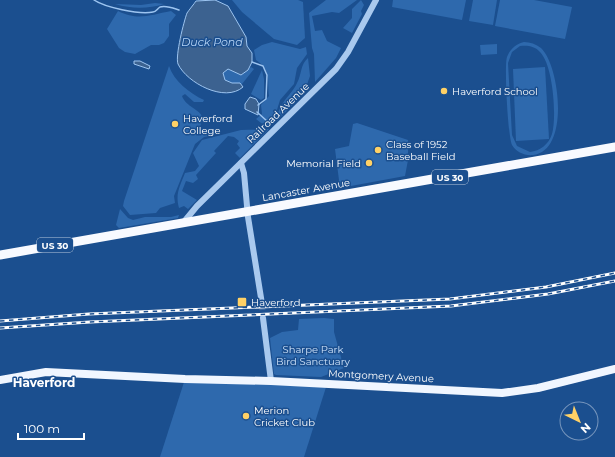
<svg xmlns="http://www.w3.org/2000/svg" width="615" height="457" viewBox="0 0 615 457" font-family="Montserrat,sans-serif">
<rect width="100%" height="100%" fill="#1b4f8f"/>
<g fill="#2e69ad" fill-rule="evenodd">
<path d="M232,0H298L303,2L305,38L297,45L274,39L242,12Z"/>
<path d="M326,0H357L339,13L332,12L312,16L315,31L322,30L327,41L341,48L336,58L315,82L314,54L312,48L309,13Z"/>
<path d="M361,0L364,5L361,11L362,14L352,33L343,28L352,18V9Z"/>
<path d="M393,0H466L462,20L392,7Z"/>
<path d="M473,0H497L493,25L469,21Z"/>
<path d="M500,0H534L572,7L565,39L495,26Z"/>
<path d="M155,3L164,4C148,9 132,9 115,4L141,5Z"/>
<path d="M118,11C138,21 150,15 171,11L176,15L169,24V36L164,43L159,45H151L135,54L125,52L119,48L107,29Z"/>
<path d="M272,42L300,49L306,47L307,54L297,68L294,84L280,100L273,123L265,126L256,119L262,114L261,105L269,96C267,79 272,71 256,60L254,50L262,45Z"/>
<path d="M524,42C530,42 536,44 541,48C560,66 570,151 533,155C525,156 516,152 512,145C508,137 504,65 507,57C510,49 516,44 524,42ZM520,46C527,45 535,46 540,52C553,65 557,116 552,134C549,144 540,151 530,152L517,146L512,135L508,63L512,52Z"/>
<path d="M497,44V54L481,55L480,45Z"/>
<path d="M308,58L310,76L304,93L277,121C277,104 291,96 297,83C302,74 300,65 308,58Z"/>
<path d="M169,66C174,81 189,93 204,100L203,102H194L185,94L182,96C186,107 201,110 202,117C202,121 200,127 199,131L203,135L213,133L214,135L204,137L195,144L174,196L175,203L160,208L156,213L130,215L123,206L124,201Z"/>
<path d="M251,67L254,69L242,84L232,83L224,80L223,73L228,68L241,75Z"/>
<path d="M545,67L549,139L516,141L513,69Z"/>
<path d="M262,70L264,79V98L261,100L251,94Z"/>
<path d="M357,123L408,140V160L405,176L340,188L335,149L349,146L353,124Z"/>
<path d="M269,129L240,158L235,153L240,148L237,144L239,141L234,137L228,136L214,151L216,153L196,175L198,179L193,183L186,181L182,191L197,200L188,209L184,206L179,208C175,194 180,186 185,173L195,171L199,166L193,153L202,140L241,130Z"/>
<path d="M120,209L128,218L133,220L145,217H171L179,215L178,218L119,228L116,225Z"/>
<path d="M324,318L334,319V332L344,368L321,377L276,375L274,374L270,338L282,332L298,330L299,319Z"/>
<path d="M185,379L327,384L304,457H160Z"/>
</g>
<g fill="#3c6290" stroke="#9cc4f0">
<path d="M215,0L228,6L246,37L247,46L252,53V62L248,70L241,75L228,69L223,73L225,80L232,83H240L243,87C225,103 187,83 178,64C175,56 184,21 187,13C189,10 194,4 196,1Z"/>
<path d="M134,61H140L150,66L149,69L134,64Z"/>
<path d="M250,97L256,99L259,104L258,115L245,109V104Z"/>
</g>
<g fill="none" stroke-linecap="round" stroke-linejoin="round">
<g stroke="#9cc4f0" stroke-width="1.5">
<path d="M94,0C104,7 139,15 153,12C156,12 157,9 160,7C166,5 173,8 179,10"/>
<path d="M252,62L263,66L267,75L266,99L258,105"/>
<path d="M257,112L268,122"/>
</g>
<path stroke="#3d69a0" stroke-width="6" stroke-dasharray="6 3" stroke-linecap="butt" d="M262,304L263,318"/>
<g stroke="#a9c9ee" stroke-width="6">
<path d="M241,163L244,173L248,217L262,304"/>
<path d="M183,223L197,206L336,69L348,52L376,0"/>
<path d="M263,318L271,381"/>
</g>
<path stroke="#f0f6ff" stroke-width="8" d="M0,380L46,372L185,379L271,381L502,393L538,388L615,369"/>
<path stroke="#f8faff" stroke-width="9" d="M0,255L615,147"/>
<defs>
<g id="rail">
<path d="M0,321L89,314L450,299L546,287L615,273"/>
<path d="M0,328L90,322L451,306L548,294L615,281"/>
</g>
</defs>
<use href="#rail" stroke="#fff" stroke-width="3"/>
<use href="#rail" stroke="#1b4f8f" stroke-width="1.5" stroke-dasharray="4.5" stroke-linecap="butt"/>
</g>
<g fill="#ffd166" stroke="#1b4f8f" stroke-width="1.5">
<circle cx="444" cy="91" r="4"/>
<circle cx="175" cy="124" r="4"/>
<circle cx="378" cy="150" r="4"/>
<circle cx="369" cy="163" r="4"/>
<rect x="237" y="297" width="10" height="10" rx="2"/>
<circle cx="246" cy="416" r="4"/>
</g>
<g text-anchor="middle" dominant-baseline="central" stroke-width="3" stroke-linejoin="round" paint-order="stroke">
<g fill="#1b4f8f" stroke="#bbcadd" stroke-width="1">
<rect x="432" y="170" width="36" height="14" rx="3"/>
<rect x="37" y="238" width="36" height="14" rx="3"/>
</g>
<g font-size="9" font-weight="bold" fill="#fff">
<text x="450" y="177">US 30</text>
<text x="55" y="245">US 30</text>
</g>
<g font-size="10" fill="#fff" stroke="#1b4f8f" text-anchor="start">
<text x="452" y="91">Haverford School</text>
<text x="183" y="118">Haverford<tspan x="183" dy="12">College</tspan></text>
<text x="386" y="144">Class of 1952<tspan x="386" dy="12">Baseball Field</tspan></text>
<text x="361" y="163" text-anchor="end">Memorial Field</text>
<text x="251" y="302">Haverford</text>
<text x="254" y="410">Merion<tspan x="254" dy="12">Cricket Club</tspan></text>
</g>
<g font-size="10" fill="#fff" stroke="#1b4f8f">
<text transform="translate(278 113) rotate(-44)">Railroad Avenue</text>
<text transform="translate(306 190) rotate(-10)">Lancaster Avenue</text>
<text transform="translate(381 376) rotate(3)">Montgomery Avenue</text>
</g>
<g font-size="10" fill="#cfe3fa" stroke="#1b4f8f">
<text x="313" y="349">Sharpe Park<tspan x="313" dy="12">Bird Sanctuary</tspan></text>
</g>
<g font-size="11" font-style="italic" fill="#b5d3f5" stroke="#1b4f8f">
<text x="212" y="42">Duck Pond</text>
</g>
<g font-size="12" font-weight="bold" fill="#fff" stroke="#1b4f8f">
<text x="44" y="382">Haverford</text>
</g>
</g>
<g transform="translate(579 421) rotate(137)"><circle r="19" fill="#1b4f8f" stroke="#7695bc"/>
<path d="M0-3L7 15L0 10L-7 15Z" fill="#ffd166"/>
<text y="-6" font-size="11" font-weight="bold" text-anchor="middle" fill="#ffffff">N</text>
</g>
<path d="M18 433v6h66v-6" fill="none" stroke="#ffffff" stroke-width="2"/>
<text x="24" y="433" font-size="12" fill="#ffffff" stroke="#1b4f8f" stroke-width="3" paint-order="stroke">100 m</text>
</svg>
